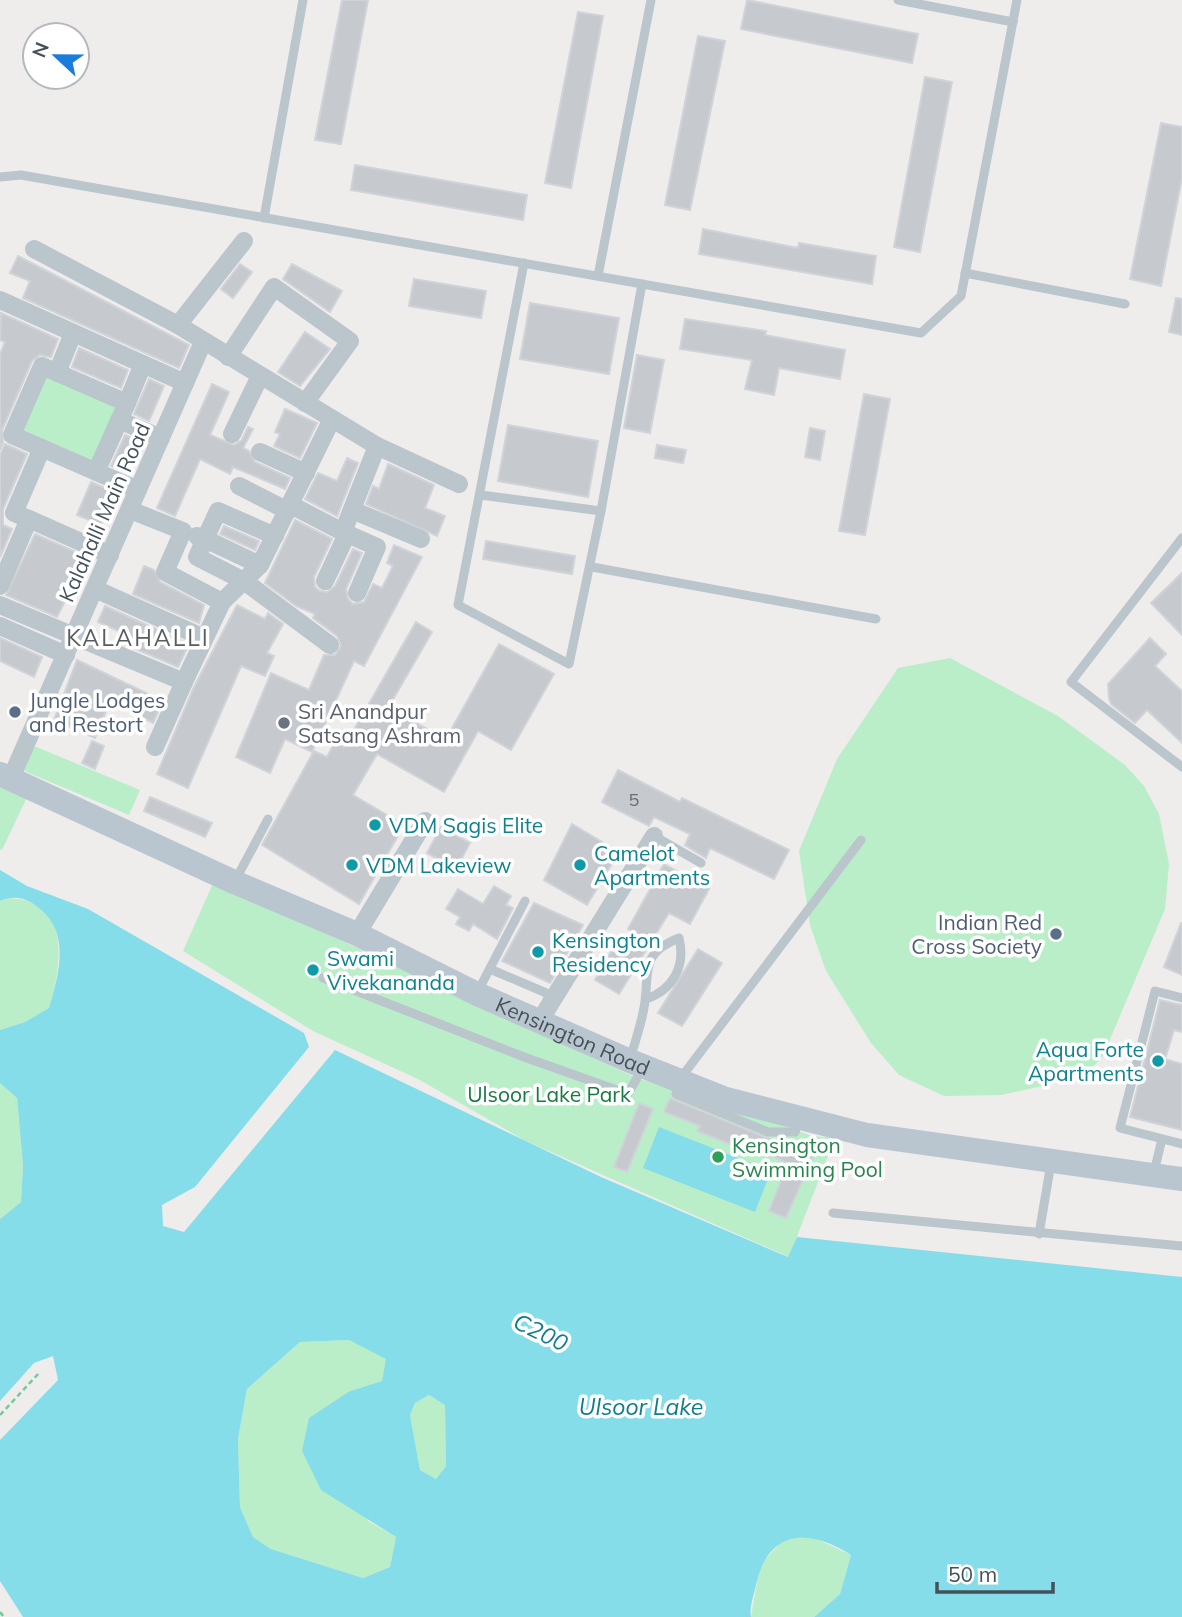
<svg xmlns="http://www.w3.org/2000/svg" width="1182" height="1617" viewBox="0 0 1182 1617" font-family="Mulish,sans-serif">
<rect width="100%" height="100%" fill="#efecec"/>
<g fill="#b9eec9">
<path d="M46,375L117,406L93,461L23,430Z"/>
<path d="M950,658L1058,716L1125,765L1144,786L1159,814L1169,864L1165,909L1103,1056L1090,1070L1066,1081L1001,1095L944,1096L899,1075L871,1043L826,971L810,925L799,851L837,759L898,668Z"/>
<path d="M34,746L140,790L129,815L24,771Z"/>
<path d="M0,783L28,795L2,850L0,849Z"/>
<path d="M214,881L641,1080L661,1082L812,1136L835,1138L789,1257L526,1141L418,1079L313,1031L183,951Z"/>
<path d="M7,898C72,899 62,964 49,1008L25,1022L0,1030V901Z"/>
<path d="M0,1083L17,1098L23,1165L21,1202L0,1219Z"/>
<path d="M349,1340L387,1359L382,1381L350,1391L368,1521L396,1537L390,1567L363,1578L271,1549L253,1537L240,1507L238,1439L247,1389L300,1342Z"/>
<path d="M429,1395L445,1405L446,1466L436,1479L420,1470L410,1415L415,1403Z"/>
<path d="M810,1536L851,1555L840,1594L814,1617H751L760,1565L782,1541Z"/>
</g>
<g fill="#86ddea" fill-rule="evenodd">
<path d="M0,870L27,886L88,909L304,1033L309,1047L195,1187L162,1205L163,1226L184,1232L335,1050L601,1177L788,1257L797,1237L1182,1277V1617H814L840,1594L851,1555C809,1528 768,1529 756,1585C754,1595 749,1607 751,1617H23L0,1581V1440L58,1380L53,1356L34,1363L0,1401V1219L21,1202L23,1165L17,1098L0,1083V1030L25,1022L49,1008C60,970 72,928 32,903C22,897 11,896 0,901ZM349,1340L386,1359L382,1381L350,1391L309,1418L302,1451L321,1490L396,1537L390,1567L363,1578L271,1549L253,1537L240,1507L238,1439L247,1389L300,1342ZM429,1395L445,1405L446,1466L436,1479L420,1470L410,1415L415,1403Z"/>
<path d="M659,1127L771,1171L755,1212L643,1168Z"/>
</g>
<g fill="#c6cacf" stroke="#d0d3d8" stroke-width="2">
<path d="M342,0H368L341,144L315,140Z"/>
<path d="M747,0L918,34L912,63L741,29Z"/>
<path d="M578,12L603,16L571,188L545,183Z"/>
<path d="M698,36L725,41L690,210L665,205Z"/>
<path d="M925,77L952,82L920,252L894,247Z"/>
<path d="M1161,123L1182,127V178L1161,286L1130,279Z"/>
<path d="M355,165L527,195L523,220L351,190Z"/>
<path d="M703,229L798,248L799,243L876,256L872,284L699,254Z"/>
<path d="M18,256L189,345L179,368L23,298L30,281L10,273Z"/>
<path d="M240,264L252,272L233,298L221,289Z"/>
<path d="M292,264L342,291L330,312L283,279Z"/>
<path d="M414,279L486,291L481,318L409,306Z"/>
<path d="M1176,298L1182,299V335L1169,332Z"/>
<path d="M530,303L619,318L609,374L520,359Z"/>
<path d="M1,313L58,339L51,357L40,355L32,361L2,430L3,442L0,450V354L5,342L0,340Z"/>
<path d="M685,319L766,331L765,335L845,350L840,379L779,368L774,395L745,389L752,360L680,349Z"/>
<path d="M305,332L330,349L300,386L278,372Z"/>
<path d="M79,348L128,370L121,388L72,367Z"/>
<path d="M637,355L664,360L650,433L624,428Z"/>
<path d="M149,379L164,386L149,421L134,414Z"/>
<path d="M212,384L229,392L210,435L234,445L242,440L248,427L253,429L243,448L249,451L255,462L290,478L285,489L233,467L230,474L200,459L175,516L157,508Z"/>
<path d="M864,394L890,399L865,535L839,531Z"/>
<path d="M285,409L317,423L300,458L274,446L280,434L275,432Z"/>
<path d="M508,425L598,441L588,497L498,481Z"/>
<path d="M810,428L825,431L820,460L805,457Z"/>
<path d="M125,435L140,441L127,473L111,466Z"/>
<path d="M5,444L27,454L3,509V525L12,529L0,557V455Z"/>
<path d="M657,445L686,450L683,463L655,458Z"/>
<path d="M347,458L358,463L337,516L305,499L318,473L337,481Z"/>
<path d="M388,464L434,485L425,508L445,516L437,536L366,504L373,486L379,489Z"/>
<path d="M91,482L116,493L101,525L77,515Z"/>
<path d="M295,520L332,539L314,577L315,587L320,591L327,592L335,586L353,549L362,553L346,589L348,599L353,604L364,602L373,584L382,588L393,566L387,563L394,545L422,557L364,666L354,661L312,752L285,739L270,773L236,757L271,673L309,690L324,655H335L341,646L337,636L313,618L315,614L296,606L265,583Z"/>
<path d="M224,526L259,541L255,550L220,534Z"/>
<path d="M35,534L87,557L57,617L6,595Z"/>
<path d="M486,541L575,556L572,574L483,559Z"/>
<path d="M144,566L154,570L160,582L204,605L199,623L133,594Z"/>
<path d="M1182,573V635L1151,603Z"/>
<path d="M237,605L265,619L268,613L283,624L267,653L274,656L265,676L241,666L188,788L157,774L194,687Z"/>
<path d="M105,606L189,644L178,667L117,641L121,632L98,622Z"/>
<path d="M416,622L432,632L388,708L446,739L499,644L554,674L511,750L478,731L444,792L377,754L353,795L404,825L359,904L262,845L314,751L327,757L335,742L344,747Z"/>
<path d="M0,638L42,657L34,677L0,661Z"/>
<path d="M1150,638L1166,654L1155,666L1182,691V743L1147,710L1135,723L1111,704L1109,698L1108,684Z"/>
<path d="M77,660L163,701L153,723L110,701L95,738L54,720Z"/>
<path d="M92,741L104,746L95,769L82,763Z"/>
<path d="M618,770L680,802L682,798L789,850L774,879L710,848L706,858L685,845L690,834L654,817L649,826L602,802Z"/>
<path d="M150,797L212,823L205,837L144,811Z"/>
<path d="M572,824L619,852L587,905L544,880Z"/>
<path d="M441,827L470,843L456,869L427,853Z"/>
<path d="M664,864L709,889L690,924L669,913L619,994L595,980L612,950L615,952L621,942L625,944L632,932L628,929Z"/>
<path d="M494,886L511,896L506,905L513,908L497,939L473,924L469,931L456,924L460,917L446,909L458,889L483,904Z"/>
<path d="M534,903L583,925L550,983L502,961Z"/>
<path d="M1181,923H1182V975L1164,967Z"/>
<path d="M698,949L722,963L682,1026L658,1013Z"/>
<path d="M1160,1000L1182,1005V1032L1174,1030L1165,1059L1182,1064V1130L1130,1117Z"/>
<path d="M670,1098L813,1157L786,1218L769,1211L788,1163L741,1144L739,1148L697,1131L700,1126L664,1112Z"/>
<path d="M639,1103L653,1109L627,1172L614,1167Z"/>
</g>
<g fill="none" stroke-linecap="round" stroke-linejoin="round">
<g stroke="#72cb98" stroke-width="2.5" stroke-dasharray="5 3.5" stroke-linecap="butt">
<path d="M0,1415L40,1372"/>
<path d="M0,1612L4,1617"/>
</g>
<g stroke="#bac5cc" stroke-width="9">
<path d="M898,0L1013,22"/>
<path d="M0,177L21,175L921,333L961,296L1017,0"/>
<path d="M264,218L303,0"/>
<path d="M524,263L458,605L569,664L601,511"/>
<path d="M965,273L1125,304"/>
<path d="M598,276L651,0"/>
<path d="M481,495L601,511L642,284"/>
<path d="M1182,538L1071,682L1182,767"/>
<path d="M592,567L876,619"/>
<path d="M654,836L701,863"/>
<path d="M235,881L268,819"/>
<path d="M490,969L551,995L547,1000"/>
<path d="M323,978L524,1057L628,1094L642,1069"/>
<path d="M477,993L525,901"/>
<path d="M1182,998L1155,991L1120,1128L1182,1144"/>
<path d="M630,1060C635,1041 643,1020 645,1001C649,970 641,953 679,938C686,966 673,990 646,999"/>
<path d="M680,1079L861,840"/>
<path d="M676,1094L768,1132H795L799,1120"/>
<path d="M1154,1172L1162,1139"/>
<path d="M833,1213L1182,1246"/>
<path d="M1039,1234L1051,1163"/>
</g>
<g stroke="#bac5cc" stroke-width="18">
<path d="M34,249L178,325L377,446L459,484"/>
<path d="M0,300L185,383"/>
<path d="M178,325L244,241"/>
<path d="M228,357L274,287L350,341L305,403"/>
<path d="M57,373L73,333"/>
<path d="M127,403L143,364"/>
<path d="M119,420L161,438"/>
<path d="M232,434L260,376"/>
<path d="M260,452L306,473"/>
<path d="M96,472L127,403L42,366L12,435L138,490"/>
<path d="M239,486L288,511"/>
<path d="M291,505L343,532L377,446"/>
<path d="M130,510L183,531L165,572L222,602"/>
<path d="M352,510L421,539"/>
<path d="M29,519L14,513L42,448"/>
<path d="M343,532L377,547L357,593"/>
<path d="M197,536L205,539L218,511L275,536"/>
<path d="M260,565L205,539L197,557L244,581L330,645"/>
<path d="M325,581L347,534"/>
<path d="M0,586L29,519L110,555"/>
<path d="M95,589L204,638"/>
<path d="M0,605L184,682L222,602L260,565L332,419"/>
<path d="M0,626L66,655"/>
<path d="M155,747L184,682"/>
<path d="M11,778L203,342"/>
<path d="M357,934L425,821"/>
<path d="M539,1022L654,836"/>
</g>
<path stroke="#b9c6d0" stroke-width="24" id="s1" d="M0,774L234,882L357,934L477,994L630,1061L723,1098L867,1135L1182,1179"/>
</g>
<g fill="#5c6f8a" stroke="#fff" stroke-width="2.5">
<circle cx="15" cy="712" r="7"/>
<circle cx="1056" cy="934" r="7"/>
</g>
<circle fill="#6b7280" stroke="#fff" stroke-width="2.5" cx="284" cy="723" r="7"/>
<g fill="#0f9aa8" stroke="#fff" stroke-width="2.5">
<circle cx="375" cy="825" r="7"/>
<circle cx="352" cy="865" r="7"/>
<circle cx="580" cy="865" r="7"/>
<circle cx="538" cy="952" r="7"/>
<circle cx="313" cy="970" r="7"/>
<circle cx="1158" cy="1061" r="7"/>
</g>
<circle fill="#2e9e5b" stroke="#fff" stroke-width="2.5" cx="718" cy="1157" r="7"/>
<g text-anchor="middle" dominant-baseline="central" stroke-width="7" stroke-linejoin="round" paint-order="stroke">
<g font-size="18" fill="#656f76">
<text x="634" y="799">5</text>
</g>
<g font-size="21" fill="#455159" stroke="#fff">
<text transform="translate(104 512) rotate(-66)">Kalahalli Main Road</text>
<text stroke="none"><textPath href="#s1" startOffset="630">Kensington Road</textPath></text>
</g>
<g font-size="21" fill="#4e5e75" stroke="#fff" text-anchor="start">
<text x="29" y="700">Jungle Lodges<tspan x="29" dy="24">and Restort</tspan></text>
<text x="1042" y="922" text-anchor="end">Indian Red<tspan x="1042" dy="24">Cross Society</tspan></text>
</g>
<g font-size="21" fill="#5b616d" stroke="#fff" text-anchor="start">
<text x="298" y="711">Sri Anandpur<tspan x="298" dy="24">Satsang Ashram</tspan></text>
</g>
<g font-size="21" fill="#0d838f" stroke="#fff" text-anchor="start">
<text x="389" y="825">VDM Sagis Elite</text>
<text x="594" y="853">Camelot<tspan x="594" dy="24">Apartments</tspan></text>
<text x="366" y="865">VDM Lakeview</text>
<text x="552" y="940">Kensington<tspan x="552" dy="24">Residency</tspan></text>
<text x="327" y="958">Swami<tspan x="327" dy="24">Vivekananda</tspan></text>
<text x="1144" y="1049" text-anchor="end">Aqua Forte<tspan x="1144" dy="24">Apartments</tspan></text>
</g>
<g font-size="21" fill="#177940" stroke="#fff">
<text x="549" y="1094">Ulsoor Lake Park</text>
</g>
<g font-size="21" fill="#27864d" stroke="#fff" text-anchor="start">
<text x="732" y="1145">Kensington<tspan x="732" dy="24">Swimming Pool</tspan></text>
</g>
<g font-size="23" letter-spacing="2" fill="#595d61" stroke="#fff">
<text x="138" y="637">KALAHALLI</text>
</g>
<g font-size="23" font-style="italic" fill="#0e7d8e" stroke="#fff">
<text transform="translate(541 1332) rotate(26)">C200</text>
<text x="641" y="1406">Ulsoor Lake</text>
</g>
</g>
<g transform="translate(56 56) rotate(292)"><circle r="33" fill="#ffffff" stroke="#b5b9bd" stroke-width="2"/>
<path d="M0-5L12 26L0 18L-12 26Z" fill="#1a7ddb"/>
<text y="-10" font-size="19" font-weight="bold" text-anchor="middle" fill="#455159">N</text>
</g>
<path d="M937 1582v10h116v-10" fill="none" stroke="#455159" stroke-width="3.5"/>
<text x="948" y="1582" font-size="21" fill="#455159" stroke="#ffffff" stroke-width="5" paint-order="stroke">50 m</text>
</svg>
